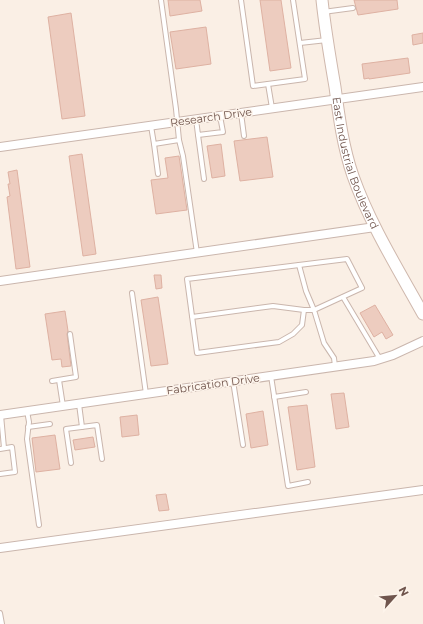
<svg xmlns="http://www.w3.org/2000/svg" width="423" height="624" viewBox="0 0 423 624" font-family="Montserrat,sans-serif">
<rect width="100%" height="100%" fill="#faefe5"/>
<g fill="#edccbf" stroke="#deb1a2">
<path d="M168,0H200L202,11L170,16Z"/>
<path d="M260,0H281L291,68L270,71Z"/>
<path d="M354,0H397L398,9L358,15Z"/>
<path d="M71,13L85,116L62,119L48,17Z"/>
<path d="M206,27L211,64L176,69L170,32Z"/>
<path d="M423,33V43L413,45L412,35Z"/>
<path d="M408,58L410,73L369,79V78L364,79L362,64Z"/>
<path d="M267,137L273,177L240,181L234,141Z"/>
<path d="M221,144L225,176L212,178L207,146Z"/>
<path d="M82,154L96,254L83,256L69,156Z"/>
<path d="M179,156L187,210L156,214L151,180L168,178L165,158Z"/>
<path d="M17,170L30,267L16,269L7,197L10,196L8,184H10L8,172Z"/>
<path d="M154,275H161L162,288L156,289Z"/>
<path d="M158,297L168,364L151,366L141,300Z"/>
<path d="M375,305L393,335L386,339L382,332L374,337L360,313Z"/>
<path d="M65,311L68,331L67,334L71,366L62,367L61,359L52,360L45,314Z"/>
<path d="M344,393L349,427L336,429L331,394Z"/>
<path d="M307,405L315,467L297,470L288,407Z"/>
<path d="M263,411L268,445L251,448L246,414Z"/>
<path d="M137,415L139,435L122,437L120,417Z"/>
<path d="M55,435L60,469L36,472L32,438Z"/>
<path d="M93,437L95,447L75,450L73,440Z"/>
<path d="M166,494L169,510L159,511L156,495Z"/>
</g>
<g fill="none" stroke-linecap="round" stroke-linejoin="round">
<defs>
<g id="lane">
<path d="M241,0L253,86L305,79L293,0"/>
<path d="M323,12L353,8"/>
<path d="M300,43L327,40"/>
<path d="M268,84L272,108"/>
<path d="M241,113L244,136"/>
<path d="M196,119L198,135L223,132L220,116"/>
<path d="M151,126L154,144L179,140L176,109L161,0"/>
<path d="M198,135L204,179"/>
<path d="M179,140L183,156L197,253"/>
<path d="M154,144L158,174"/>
<path d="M299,265L306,291L314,310H304"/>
<path d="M132,293L146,394"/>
<path d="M343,297L380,359"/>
<path d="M192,317L273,306L304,310L302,325L293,334L279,342L197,353L187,279L347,259L362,288L314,310L324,343L334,358L335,366"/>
<path d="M271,376L288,486L308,482"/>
<path d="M59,380L63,406"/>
<path d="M52,381L76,377L70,334"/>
<path d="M233,381L243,445"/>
<path d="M274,397L306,392"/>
<path d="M79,404L82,427"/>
<path d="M27,411L29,422L27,439L39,525"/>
<path d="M1,415L4,448"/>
<path d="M28,427L50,424"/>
<path d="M0,449L12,447L15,472L0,474"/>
<path d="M71,463L66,429L97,425L102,459"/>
<path d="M0,613L2,624"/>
</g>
<g id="street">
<path d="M0,147L423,87"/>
<path d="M0,281L375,227"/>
<path d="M0,415L374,361L393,355L423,341"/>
<path d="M0,548L423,490"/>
</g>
<g id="secondary">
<path id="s1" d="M322,0C325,29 330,58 335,87C339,117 343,147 353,176C370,224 398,269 423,314"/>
</g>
</defs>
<use href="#lane" stroke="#cab6ad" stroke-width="6"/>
<use href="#street" stroke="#cab6ad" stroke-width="10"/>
<use href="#secondary" stroke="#cfb8ad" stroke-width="13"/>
<use href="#lane" stroke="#fff" stroke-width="4"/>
<use href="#street" stroke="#fff" stroke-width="8"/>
<use href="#secondary" stroke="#fff" stroke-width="11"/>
</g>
<g text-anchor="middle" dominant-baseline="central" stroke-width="3" stroke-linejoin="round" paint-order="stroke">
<g font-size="11" fill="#70554d" stroke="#fdf4eb">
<text transform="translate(211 117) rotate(-8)">Research Drive</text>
<text stroke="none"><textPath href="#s1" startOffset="167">East Industrial Boulevard</textPath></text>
<text transform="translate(213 384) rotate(-8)">Fabrication Drive</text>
</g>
</g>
<g transform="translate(395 596) rotate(63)" stroke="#fdf4eb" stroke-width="3" paint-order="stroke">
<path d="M0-3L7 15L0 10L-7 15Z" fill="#70554d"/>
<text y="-6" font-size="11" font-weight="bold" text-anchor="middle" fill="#70554d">N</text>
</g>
</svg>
